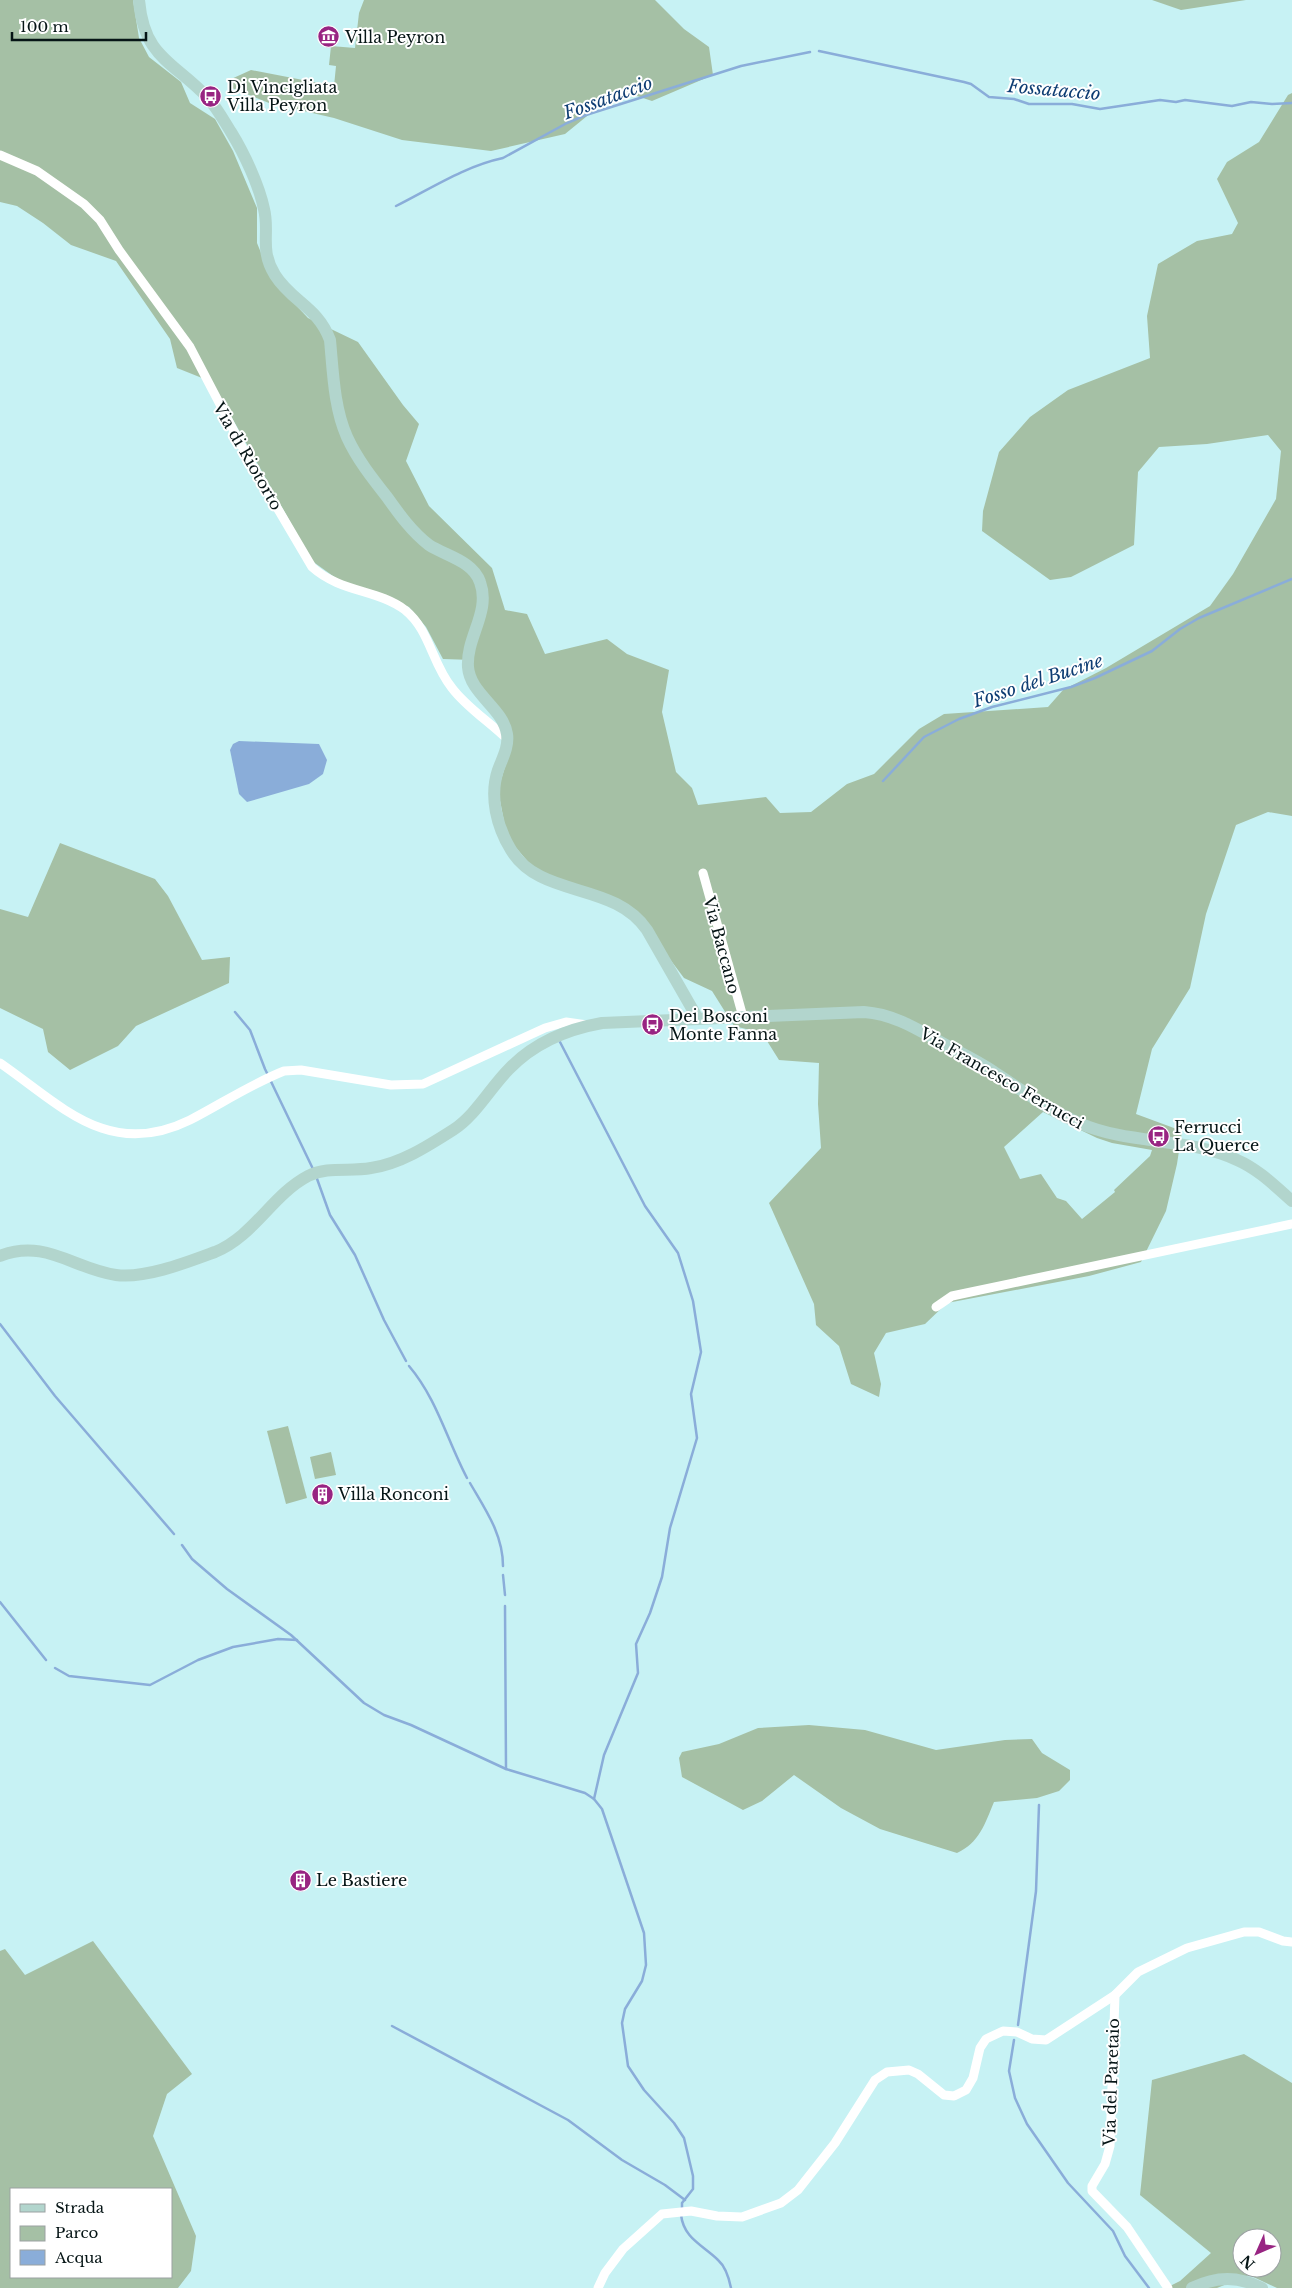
<svg xmlns="http://www.w3.org/2000/svg" width="1292" height="2288" viewBox="0 0 1292 2288" font-family="'Libre Baskerville',serif">
<rect width="100%" height="100%" fill="#c7f2f4"/>
<g fill="#a5c0a5" fill-rule="evenodd">
<path d="M0,0H133L139,38L149,57L181,82L190,103L215,119L233,151L257,208V243L272,280L308,318L358,342L403,405L419,424L406,461L429,506L492,568L505,610L527,614L545,654L607,639L627,654L669,670L662,712L676,772L692,788L698,805L766,797L780,813L811,812L847,784L874,774L919,729L944,714L1048,707L1063,690L1106,668L1210,606L1233,574L1276,499L1281,451L1268,435L1207,444L1159,447L1138,472L1134,545L1071,577L1050,580L982,531L983,511L999,452L1030,417L1068,390L1150,358L1147,316L1158,264L1197,241L1232,234L1238,223L1217,179L1227,162L1259,142L1288,95L1292,93V816L1268,812L1236,825L1206,914L1190,988L1152,1049L1136,1114L1182,1131L1177,1164L1166,1211L1141,1262L1089,1276L947,1303L925,1324L886,1333L874,1353L881,1384L879,1397L851,1384L839,1346L816,1325L814,1304L769,1203L821,1148L818,1104L819,1063L779,1060L762,1033L734,1026L712,991L684,978L639,918L535,870L507,837L498,790L511,747L475,677L472,660L443,659L426,627L409,607L340,581L312,561L212,382L177,368L170,339L116,261L71,245L43,223L17,206L0,202ZM1043,1112L1097,1138L1112,1143L1152,1150L1150,1156L1114,1190L1115,1192L1082,1219L1066,1201L1057,1198L1041,1174L1020,1179L1004,1147Z"/>
<path d="M364,0H655L684,29L709,47L713,75L652,101L619,90L565,134L491,151L402,140L334,118L269,103L232,88L229,80L251,70L334,86L336,66L329,65L331,46L355,48L359,13Z"/>
<path d="M1152,0H1246L1181,10Z"/>
<path d="M60,843L155,879L168,896L202,960L230,957L229,983L136,1026L118,1046L70,1070L48,1052L43,1029L0,1008V909L28,917Z"/>
<path d="M288,1426L307,1498L286,1504L267,1431Z"/>
<path d="M331,1452L336,1475L315,1479L310,1457Z"/>
<path d="M809,1725L865,1730L936,1750L1005,1740L1032,1739L1042,1753L1070,1770V1780L1059,1791L1037,1798L994,1802C985,1824 979,1843 957,1853L880,1829L841,1808L794,1775L762,1801L743,1810L682,1777L679,1758L682,1752L719,1744L758,1728Z"/>
<path d="M93,1941L192,2074L167,2094L153,2136L196,2236L191,2271L178,2288H0V1951L5,1949L25,1975ZM11,2189H171V2277H11Z"/>
<path d="M1244,2054L1292,2083V2288H1277L1249,2275L1217,2288H1166L1180,2281L1211,2253L1140,2195L1152,2080ZM1242,2238H1272V2268H1242Z"/>
</g>
<path fill="#8aadd9" d="M239,741L319,744L327,760L323,774L309,784L247,802L239,794L230,750L233,744Z"/>
<g fill="none" stroke-linecap="round" stroke-linejoin="round">
<g stroke="#8aadd9" stroke-width="2.5">
<path d="M819,51L964,82L971,84L989,97L1014,99L1029,104H1072L1100,109L1160,100L1176,102L1185,100L1232,106L1251,102L1272,104L1292,103"/>
<path d="M396,206C430,189 465,166 503,158L567,123L586,115L741,66L810,52"/>
<path d="M883,781L924,737L959,719L992,707L1071,687L1095,678L1152,651L1180,629L1199,618L1292,579"/>
<path d="M235,1012L250,1030L265,1069L313,1169"/>
<path d="M560,1042L645,1206L678,1253L693,1301L701,1352L691,1394L697,1438L670,1528L662,1577L650,1613L636,1644L638,1673L604,1755L594,1799"/>
<path d="M316,1176L330,1215L355,1255L384,1320L406,1361"/>
<path d="M0,1324L55,1396L174,1534"/>
<path d="M409,1366C437,1399 447,1440 467,1478"/>
<path d="M470,1483C485,1509 503,1534 503,1566"/>
<path d="M182,1545L192,1559L227,1589L291,1635L364,1703L384,1715L411,1725L506,1769L585,1793L594,1799L602,1809L644,1933L646,1965L642,1981L625,2009L622,2023L628,2066L644,2090L674,2123L684,2138L693,2176V2189L682,2203V2210"/>
<path d="M503,1575L505,1595"/>
<path d="M0,1602L46,1660"/>
<path d="M505,1606L506,1769"/>
<path d="M55,1668L69,1676L150,1685L198,1660L233,1647L278,1639L297,1640"/>
<path d="M1018,2025L1036,1891L1039,1805"/>
<path d="M392,2026L568,2120L622,2160L665,2185L685,2200"/>
<path d="M1014,2040L1009,2071L1015,2098L1027,2124L1068,2183L1113,2231L1125,2256L1149,2288"/>
<path d="M681,2215C684,2239 703,2245 718,2260C726,2267 729,2278 731,2288"/>
</g>
<g stroke="#fff" stroke-width="9">
<path d="M0,155L37,171L84,204L100,220L119,250L190,347L249,460L312,567C341,593 377,589 405,610C430,630 432,664 452,688C467,708 490,722 508,740"/>
<path d="M703,873L743,1017"/>
<path d="M0,1063C62,1106 109,1160 190,1120C221,1104 251,1084 284,1071L301,1070L391,1085L423,1084L545,1028L566,1022L587,1025"/>
<path d="M936,1307L952,1296L1292,1224"/>
<path d="M1115,1995L1110,2146L1105,2164L1092,2186V2191L1127,2227L1168,2288"/>
<path d="M598,2288L605,2273L623,2249L662,2214L691,2211L717,2216L742,2217L781,2203L798,2190L835,2143L875,2080L887,2072L909,2070L918,2074L944,2095L954,2096L966,2090L973,2078L980,2048L986,2039L1003,2031L1017,2032L1032,2039L1046,2040L1115,1995L1138,1972L1187,1948L1244,1932H1259L1283,1941L1292,1942"/>
</g>
<g stroke="#b2d5cd" stroke-width="12">
<path d="M139,0C144,58 173,61 208,98C217,108 224,121 231,132C244,153 259,185 264,209C270,233 259,249 275,275C292,302 318,307 330,340C333,372 334,408 347,437C357,459 372,478 387,497C399,514 412,532 429,545C446,556 473,561 480,582C491,612 466,637 468,667C470,694 503,708 507,734C509,747 502,759 498,770C489,797 497,827 511,850C541,899 614,881 647,930L698,1019"/>
<path d="M0,1256C45,1238 74,1269 116,1275C145,1279 188,1262 215,1252C254,1236 272,1195 308,1176C328,1166 350,1172 371,1168C400,1164 428,1146 453,1130C476,1115 490,1088 509,1069C534,1043 568,1029 602,1023L864,1012C891,1014 912,1026 935,1039C954,1050 975,1059 994,1072C1022,1090 1048,1110 1079,1123C1129,1145 1187,1137 1237,1160C1258,1169 1275,1186 1292,1201"/>
<path d="M1192,2288C1217,2276 1238,2276 1262,2288"/>
</g>
</g>
<defs>
<symbol id="museum-disc" viewBox="-11 -11 22 22"><circle r="9.5" fill="#982482" stroke="#fff"/><path d="M0-6L6-3V-2H-6V-3ZM-5-1h2V3h-2ZM-1-1h2V3h-2ZM3-1h2V3H3ZM-6 4H6V6H-6Z" fill="#fff"/></symbol>
<symbol id="bus-disc" viewBox="-11 -11 22 22"><circle r="9.5" fill="#982482" stroke="#fff"/><path d="M-5-6H5V4H4V6H2V4H-2V6H-4V4H-5ZM-3.5-4V0h7V-4ZM-3.5 1.2v1.5H-2V1.2ZM2 1.2v1.5H3.5V1.2Z" fill="#fff"/></symbol>
<symbol id="building-disc" viewBox="-11 -11 22 22"><circle r="9.5" fill="#982482" stroke="#fff"/><path d="M-4-6H4V6H1V3H-1V6H-4ZM-2.5-4.3h1.7v1.8h-1.7ZM.8-4.3h1.7v1.8H.8ZM-2.5-1h1.7V.8h-1.7ZM.8-1h1.7V.8H.8Z" fill="#fff"/></symbol>
</defs>
<g fill-rule="evenodd">
<use href="#museum-disc" x="316" y="24" width="25" height="25"/>
<use href="#bus-disc" x="198" y="84" width="25" height="25"/>
<use href="#bus-disc" x="640" y="1012" width="25" height="25"/>
<use href="#bus-disc" x="1146" y="1124" width="25" height="25"/>
<use href="#building-disc" x="310" y="1482" width="25" height="25"/>
<use href="#building-disc" x="288" y="1868" width="25" height="25"/>
</g>
<g text-anchor="middle" dominant-baseline="central" stroke-width="4" stroke-linejoin="round" paint-order="stroke">
<g font-size="16" fill="#061516" stroke="#fff" text-anchor="start">
<text x="345" y="37">Villa Peyron</text>
<text x="227" y="87">Di Vincigliata<tspan x="227" dy="18">Villa Peyron</tspan></text>
<text x="669" y="1016">Dei Bosconi<tspan x="669" dy="18">Monte Fanna</tspan></text>
<text x="1174" y="1127">Ferrucci<tspan x="1174" dy="18">La Querce</tspan></text>
<text x="338" y="1494">Villa Ronconi</text>
<text x="316" y="1880">Le Bastiere</text>
</g>
<g font-size="16" fill="#061516" stroke="#fff">
<text transform="translate(248 456) rotate(60)">Via di Riotorto</text>
<text transform="translate(722 945) rotate(75)">Via Baccano</text>
<text transform="translate(1002 1078) rotate(30)">Via Francesco Ferrucci</text>
<text transform="translate(1111 2082) rotate(-88)">Via del Paretaio</text>
</g>
<g font-size="18" font-style="italic" fill="#0e3d73" stroke="#fff">
<text transform="translate(1054 90) rotate(5)">Fossataccio</text>
<text transform="translate(608 98) rotate(-20)">Fossataccio</text>
<text transform="translate(1038 681) rotate(-18)">Fosso del Bucine</text>
</g>
</g>
<rect x="10" y="2188" width="162" height="90" fill="#ffffff" stroke="#9ba1a2"/>
<rect x="20" y="2204" width="25" height="8" fill="#b2d5cd" stroke="#9ba1a2"/>
<text x="55" y="2213" font-size="15" fill="#061516">Strada</text>
<rect x="20" y="2226" width="25" height="15" fill="#a5c0a5" stroke="#9ba1a2"/>
<text x="55" y="2238" font-size="15" fill="#061516">Parco</text>
<rect x="20" y="2250" width="25" height="15" fill="#8aadd9" stroke="#9ba1a2"/>
<text x="55" y="2263" font-size="15" fill="#061516">Acqua</text>
<g transform="translate(1257 2253) rotate(225)"><circle r="24" fill="#ffffff" stroke="#9ba1a2"/>
<path d="M0-4L9 19L0 12L-9 19Z" fill="#982482"/>
<text y="-8" font-size="14" font-weight="bold" text-anchor="middle" fill="#061516">N</text>
</g>
<path d="M12 32v8h134v-8" fill="none" stroke="#061516" stroke-width="2.5"/>
<text x="20" y="32" font-size="15" fill="#061516" stroke="#ffffff" stroke-width="4" paint-order="stroke">100 m</text>
</svg>
